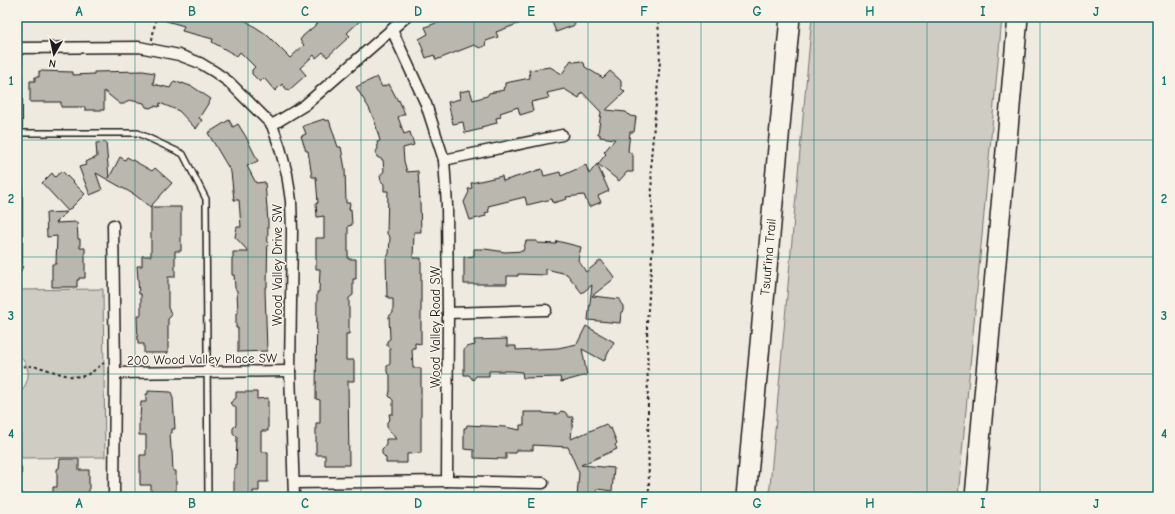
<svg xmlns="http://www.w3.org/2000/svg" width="1175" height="514" viewBox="0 0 1175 514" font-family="'Comic Neue',sans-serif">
<rect width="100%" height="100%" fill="#eeeae0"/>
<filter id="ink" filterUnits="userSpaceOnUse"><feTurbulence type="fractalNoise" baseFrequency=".025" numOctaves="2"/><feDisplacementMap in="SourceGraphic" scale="8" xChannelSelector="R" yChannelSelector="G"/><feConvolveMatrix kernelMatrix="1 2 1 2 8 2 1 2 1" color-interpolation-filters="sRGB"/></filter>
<g filter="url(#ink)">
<g fill="#cfccc3" stroke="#767470">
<path d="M812,17H1002L958,497H769Z"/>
<path d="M103,289L105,457L21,458L20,393C31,379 31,368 19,355L17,290Z"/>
</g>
<g fill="#bab7af" stroke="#1c1c1c">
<path d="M164,17H240L266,34L290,58L304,45L300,40L303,36L319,22L314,17H364L347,33L350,36L327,57L323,52L316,58L314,55L300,68L306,75L288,91L282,84L275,91L264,78L260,82L252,74V70L255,67L240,52L237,56L212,42L213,39L182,31L184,26L163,20Z"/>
<path d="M453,17L455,22L467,17L534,18L496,32L498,37L486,41L485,46L480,48L474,45L436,60L434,55L426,58L419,39L428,34L425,27Z"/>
<path d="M550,17H572L575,25L556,32Z"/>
<path d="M571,60L575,62L580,61L584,63L585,67L603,78L610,71L618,78L621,81V88L625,92L606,110L626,112L630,116L636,117L634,132H630L628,151L633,155V172H627L619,181L598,164L606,154L604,152L615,139L600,137V134H598L601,112L582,92L579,98L564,89L547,93L549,98L531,102L533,111L520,115L518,107L500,113L501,117L496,118L497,123L481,127L482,129L465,133L463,122L453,124L448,102L460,99L459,92L470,90L473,100L487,96L489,93L504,90L503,88L505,87V83L530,78L529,70L550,67L562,74Z"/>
<path d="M39,71L73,72V75L94,74V72L143,71L155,73L153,84L170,88L174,81L182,84V83L193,87L211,99L199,118L202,120L196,129L179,111L160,103L159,107L154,106L150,108L146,107L144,103L129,100L124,104H120L104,91V110H85V107H61V102H30V81H35V77H39Z"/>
<path d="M377,77L382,87L389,84L398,101L399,100L405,114L398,117L404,134L410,132L414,145L403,148L404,161L407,172L418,171L420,203L421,232H414L413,258H421V344L415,343V348H412L413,368H421V453L407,454V463H386V458L382,454V449L386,445V439H396L387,427V422L390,419L389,414H393V400L389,396L390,390V375L387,372V366L390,364V348L387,346V341L390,339L389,316L393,313V299H389V297H387L386,258L389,254L390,237L387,234L388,191H384V184L381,181L380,176L384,171L383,160L377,157L376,152L378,148L377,142L380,141L375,122L369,108L356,87Z"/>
<path d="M324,119L325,121L329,120L338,147H341L345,169L346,203H350L349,210L351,209L352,225L348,226V259H356V279H353V295L349,298V334H346V360H354V381H348L349,465H325V455H316V423H320V400L316,399L317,292H319L320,269H316V238H324V216L317,217L316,203H318L316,177H312L308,151H306L301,136L306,134L303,126Z"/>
<path d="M229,120L233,127L238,124L246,137L258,161L247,166L256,183L265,182L268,222L267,287H266L265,290L267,351L238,352V328H236V313H238L237,291L235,288L234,275H232V258H233V252H249L235,237L237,227H241L239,200H234L231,172L208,133Z"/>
<path d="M106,142L109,178L120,157L125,160L127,157L152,171L155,168L172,183L150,207L135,195L96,173L102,190L90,195L79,167L86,165L85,162L97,157L96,143Z"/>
<path d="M597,164L609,191L598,196L601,202L589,207L584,195L566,197L567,199L553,203L552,199L527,205L525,197L488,206L489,212L485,213L486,216L470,220L464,202L469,192L468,189L472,188L471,183L502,176L503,181L542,169L544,176L560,172L561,176L586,165L589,174Z"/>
<path d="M62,171L85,194L68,211L42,183L52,173L55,177Z"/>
<path d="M151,207H181V251H175V277H168V308L172,315L168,319V353H144V344H138L137,315H141V294H139L137,266H142V256H151Z"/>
<path d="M67,212L56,223L77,222L78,239H80V248H85V278H79V280H77V287H52V264H56L57,236L47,237L46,213Z"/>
<path d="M526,241H537V243L556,244L557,241L581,247L578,260L586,272L601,260L615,278L592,296L620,299V302L623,306V311L621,312L620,323L588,320L592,285L582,293L567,274L546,269V275L518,274V276H507V284H464V257L474,256V249H485L505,252L523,251Z"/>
<path d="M586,326L614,342L604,361L582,349L587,375L561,382L560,377L523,378L522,372L512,371H489V376H476L473,380L469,375H464V350L466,347L475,345L474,340L507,339V346H516V350L558,348L577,344Z"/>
<path d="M148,391L171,392L172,396L173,398L175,429H172V433H170L171,449L172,451L173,471H176V495L151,496V485H140V455H146V435H139V418H140L141,402H146V394H148Z"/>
<path d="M236,392H257V399L268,398V431H261V452H268V482H259V491H253V497H234V468H236L237,437L233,433V428L236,425V408L230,403L236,398Z"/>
<path d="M561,411L565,412L569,417H573L571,439L606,424L609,429L611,428L617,443L615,445L617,449L581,465L614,468L612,491L597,489L594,497H577L579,473L568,447L533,445V450H516V453H506V459L474,458V450L464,449V428H466L467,425L505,427L520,430V425H524V412H543V413L558,414Z"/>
<path d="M60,459H79V470H89V497H53V487H57V469L59,468Z"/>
</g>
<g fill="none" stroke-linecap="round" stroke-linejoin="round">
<defs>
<g id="lane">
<path d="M19,133H138L183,154L206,199L208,497"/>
<path d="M17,271L19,266V48"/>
<path d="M17,469H18V497"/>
</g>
<g id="street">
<path d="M17,48L139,47L179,55L200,63L215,72L229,82L272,125L280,148L287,174L291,201L292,231L290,371L294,497"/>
<path d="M272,125L305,105L406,17"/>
<path d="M444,160L562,135"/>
<path d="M113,225L115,373L114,497"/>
<path d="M448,313L546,310"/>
<path d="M115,373L290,371"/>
<path d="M447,481L543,483"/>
<path d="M294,483L447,481L448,313L447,206L444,160L426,104L392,30"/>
</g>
<g id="highway">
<path d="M746,497L790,17"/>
<path d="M975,497L1018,17"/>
</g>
</defs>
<use href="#lane" stroke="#1c1c1c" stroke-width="8"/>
<use href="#street" stroke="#1c1c1c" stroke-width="13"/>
<use href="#highway" stroke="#1c1c1c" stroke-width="22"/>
<g stroke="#1c1c1c" stroke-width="2" stroke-dasharray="3 3" stroke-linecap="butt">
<path d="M152,40L156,17"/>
<path d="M17,368C39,360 61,380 83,376C91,374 98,367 104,363"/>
<path d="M649,497L647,323L653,242L651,158L660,61L658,17"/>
</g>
<use href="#lane" stroke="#f7f3e8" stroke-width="5"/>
<use href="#street" stroke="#f7f3e8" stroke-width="10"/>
<use href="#highway" stroke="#f7f3e8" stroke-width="19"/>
</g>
</g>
<path fill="none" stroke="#0f766e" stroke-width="1" stroke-opacity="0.55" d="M135,17V497M248,17V497M361,17V497M474,17V497M588,17V497M701,17V497M814,17V497M927,17V497M1040,17V497M17,140H1158M17,257H1158M17,374H1158"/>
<g text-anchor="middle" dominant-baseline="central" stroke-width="3" stroke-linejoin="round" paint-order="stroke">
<g font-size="13" fill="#1c1c1c" stroke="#f7f3e8">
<text transform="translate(768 257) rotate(-85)">Tsuut'ina Trail</text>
<text transform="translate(277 265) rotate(-90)">Wood Valley Drive SW</text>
<text transform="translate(435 327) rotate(-90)">Wood Valley Road SW</text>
<text transform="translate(202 359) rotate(-1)">200 Wood Valley Place SW</text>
</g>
</g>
<rect width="1175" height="514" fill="none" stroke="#f7f3e8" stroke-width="44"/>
<g transform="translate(54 54) rotate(189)" stroke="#f7f3e8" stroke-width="3" paint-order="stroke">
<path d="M0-3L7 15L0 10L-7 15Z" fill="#1c1c1c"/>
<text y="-6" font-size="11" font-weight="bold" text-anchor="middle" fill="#1c1c1c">N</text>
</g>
<rect x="22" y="22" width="1131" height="470" fill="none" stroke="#0f766e" stroke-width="1.5"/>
<g font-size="13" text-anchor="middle" font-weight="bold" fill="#0f766e">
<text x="79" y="16">A</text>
<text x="192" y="16">B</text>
<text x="305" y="16">C</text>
<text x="418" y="16">D</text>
<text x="531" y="16">E</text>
<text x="644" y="16">F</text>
<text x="757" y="16">G</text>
<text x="870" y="16">H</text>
<text x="983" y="16">I</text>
<text x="1096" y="16">J</text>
<text x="11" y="85">1</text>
<text x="1164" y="85">1</text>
<text x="11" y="203">2</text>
<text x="1164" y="203">2</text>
<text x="11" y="320">3</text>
<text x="1164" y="320">3</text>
<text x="11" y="438">4</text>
<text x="1164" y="438">4</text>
<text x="79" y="508">A</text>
<text x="192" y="508">B</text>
<text x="305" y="508">C</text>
<text x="418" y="508">D</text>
<text x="531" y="508">E</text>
<text x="644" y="508">F</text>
<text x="757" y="508">G</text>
<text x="870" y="508">H</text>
<text x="983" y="508">I</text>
<text x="1096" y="508">J</text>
</g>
</svg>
